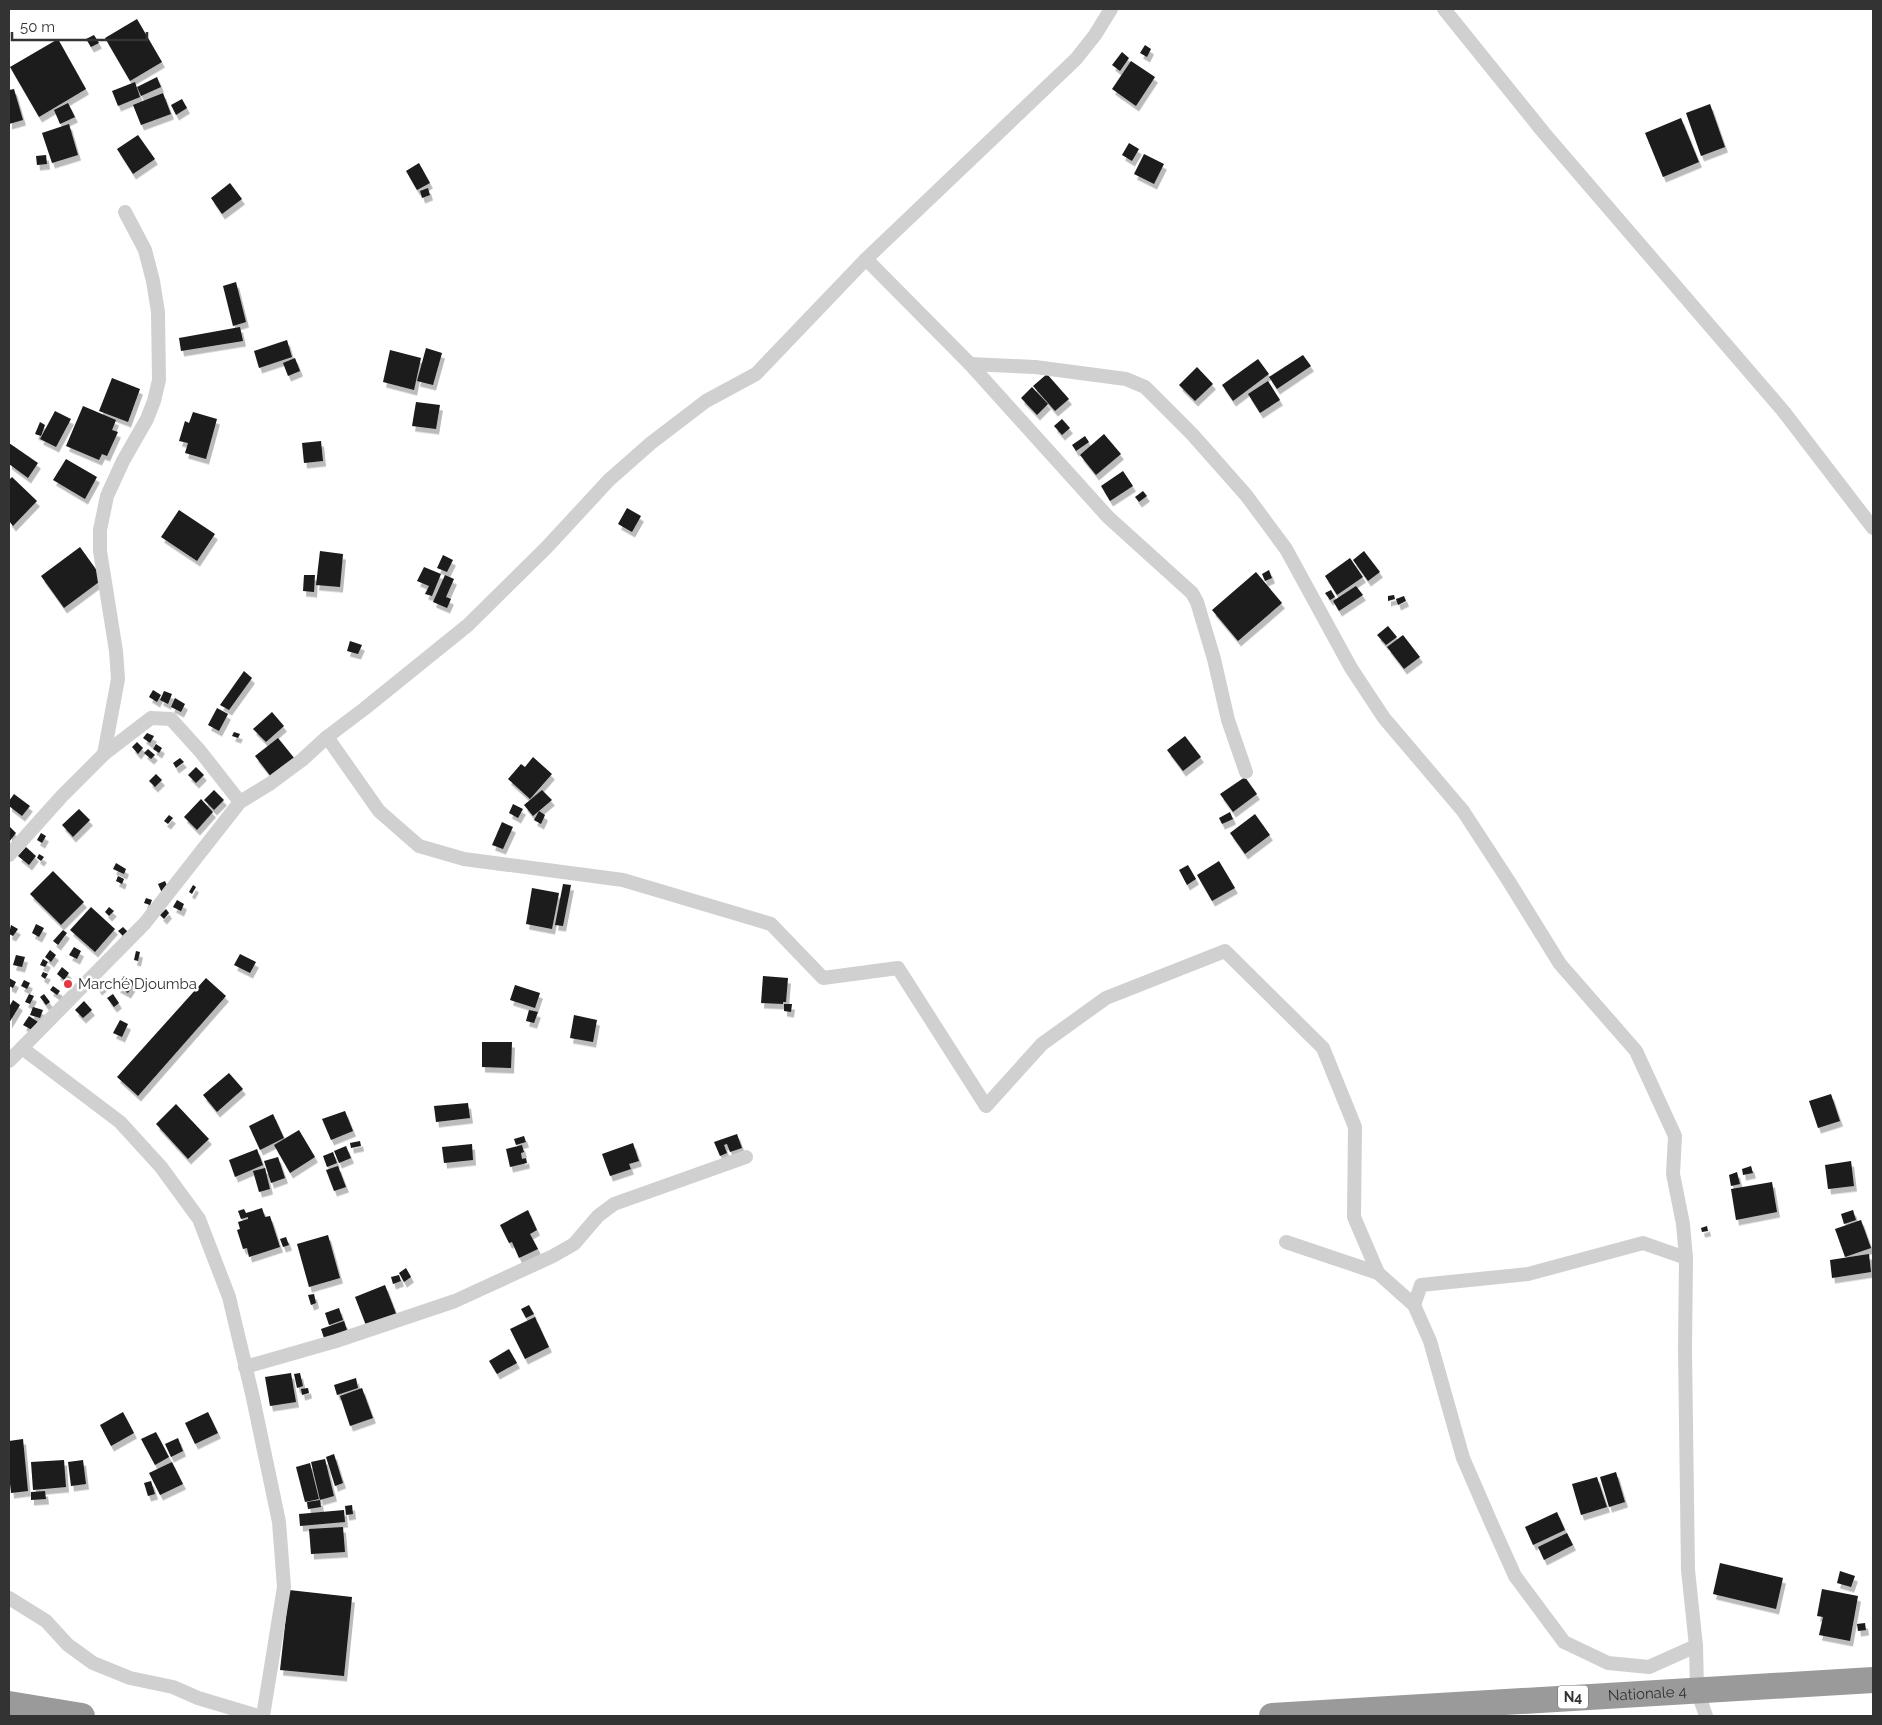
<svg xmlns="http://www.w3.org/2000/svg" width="1882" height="1725" viewBox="0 0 1882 1725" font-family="Raleway,sans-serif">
<defs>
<filter id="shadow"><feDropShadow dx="3" dy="5.5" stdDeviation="0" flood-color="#0004"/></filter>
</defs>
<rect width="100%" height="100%" fill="#fff"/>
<g fill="#1a1a1a" filter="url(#shadow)">
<path d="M137,19L162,62L130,81L105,38Z"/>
<path d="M94,35L99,43L91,47L86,39Z"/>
<path d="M58,39L86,89L39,117L10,67Z"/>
<path d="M1145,45L1151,49L1147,57L1140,53Z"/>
<path d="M1122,52L1129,58L1120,71L1112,65Z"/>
<path d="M1131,61L1155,77L1136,106L1112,89Z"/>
<path d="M157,77L161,87L141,96L137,87Z"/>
<path d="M135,82L140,97L118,106L112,91Z"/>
<path d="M14,89L23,120L9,124V90Z"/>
<path d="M163,93L171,114L141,125L133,105Z"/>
<path d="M182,99L187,108L176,115L171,105Z"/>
<path d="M68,103L75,117L60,124L54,110Z"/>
<path d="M1710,104L1725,147L1701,156L1686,113Z"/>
<path d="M1681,118L1699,162L1663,177L1645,133Z"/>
<path d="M69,124L78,155L52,163L42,133Z"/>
<path d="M138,135L155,159L133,174L117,149Z"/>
<path d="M1129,143L1139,149L1132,161L1122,155Z"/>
<path d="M1144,154L1164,164L1154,184L1134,174Z"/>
<path d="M46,155L47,164L37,165L36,156Z"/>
<path d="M419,163L430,183L417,190L406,171Z"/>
<path d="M230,183L242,199L222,214L211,198Z"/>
<path d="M428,188L430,195L422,198L420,191Z"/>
<path d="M236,282L246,322L233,326L223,286Z"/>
<path d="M240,327L243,341L181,351L179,338Z"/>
<path d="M287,340L292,357L259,368L254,351Z"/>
<path d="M426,348L442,353L433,385L417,381Z"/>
<path d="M390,350L421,358L414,390L383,382Z"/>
<path d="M1303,355L1311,366L1277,389L1269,377Z"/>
<path d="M295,358L300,371L288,376L283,363Z"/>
<path d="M1258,359L1269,374L1233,401L1222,385Z"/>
<path d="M1197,367L1213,384L1195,401L1179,385Z"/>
<path d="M1047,374L1069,399L1055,411L1033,386Z"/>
<path d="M112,378L140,389L128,422L99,411Z"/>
<path d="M1268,381L1280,400L1260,413L1248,394Z"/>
<path d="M1032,387L1048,404L1037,415L1021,398Z"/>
<path d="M416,402L440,405L436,429L412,426Z"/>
<path d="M83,406L116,420L112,430L118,432L107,456L102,454L99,460L66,446Z"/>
<path d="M55,411L71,419L56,447L40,439Z"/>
<path d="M193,412L217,419L206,459L185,453L188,443L179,441L185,421L189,423Z"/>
<path d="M1062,419L1070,428L1062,435L1054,426Z"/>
<path d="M40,422L45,425L41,436L35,434Z"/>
<path d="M1104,434L1121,454L1096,475L1080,455Z"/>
<path d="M1085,436L1089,442L1076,451L1072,445Z"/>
<path d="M321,441L323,461L304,463L302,443Z"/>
<path d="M9,443L38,463L28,478L9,464Z"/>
<path d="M66,459L97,477L85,499L53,480Z"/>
<path d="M1123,471L1133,486L1110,501L1101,486Z"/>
<path d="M12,477L37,501L13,526L9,521V480Z"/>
<path d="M1143,491L1147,496L1139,502L1135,497Z"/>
<path d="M627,508L641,516L632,532L618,524Z"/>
<path d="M179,510L215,534L197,561L161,537Z"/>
<path d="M80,547L103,579L64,608L41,576Z"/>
<path d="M320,551L343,554L340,587L316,585Z"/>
<path d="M1364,551L1380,572L1368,581L1353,560Z"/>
<path d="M443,555L453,560L447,572L437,568Z"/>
<path d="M1350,558L1363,577L1337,595L1325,576Z"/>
<path d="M424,567L441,574L432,596L425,594L429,586L417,581Z"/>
<path d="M1269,570L1272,578L1265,581L1262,574Z"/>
<path d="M1256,572L1282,603L1238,641L1212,610Z"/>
<path d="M304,575H315L314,592L303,591Z"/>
<path d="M445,575L454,579L446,597L451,599L447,608L433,602Z"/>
<path d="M1356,586L1363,595L1339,611L1333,601Z"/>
<path d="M1331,590L1335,597L1330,600L1325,593Z"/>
<path d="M1394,595L1395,599L1388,601V596Z"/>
<path d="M1404,596L1406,601L1398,605L1396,599Z"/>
<path d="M1388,626L1397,637L1386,645L1377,635Z"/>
<path d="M1403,635L1420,657L1404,669L1387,647Z"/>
<path d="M350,641L362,645L358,654L347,651Z"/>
<path d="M244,671L252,678L229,710L220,705Z"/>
<path d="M153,690L161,695L157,702L149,697Z"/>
<path d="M164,691L172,694L168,704L160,700Z"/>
<path d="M175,698L185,704L181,712L171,707Z"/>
<path d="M217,708L228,714L219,731L208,725Z"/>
<path d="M272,712L284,726L266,742L253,729Z"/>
<path d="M234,732L240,734L238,738L232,736Z"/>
<path d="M147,733L154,736L150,743L143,738Z"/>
<path d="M1185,736L1201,757L1183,771L1167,750Z"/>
<path d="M278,738L295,759L272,778L255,756Z"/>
<path d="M137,742L143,748L138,754L132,747Z"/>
<path d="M156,744L162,748L159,753L153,749Z"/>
<path d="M148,749L155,755L151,759L144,753Z"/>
<path d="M533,757L552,774L530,799L508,779L521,764L525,767Z"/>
<path d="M180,758L184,762L176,768L173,763Z"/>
<path d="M196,767L204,775L196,783L188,775Z"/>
<path d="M156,774L162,780L155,787L149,781Z"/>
<path d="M1245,777L1257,794L1233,812L1220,794Z"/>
<path d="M214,790L224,800L214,810L204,800Z"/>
<path d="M542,790L552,800L533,816L524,805Z"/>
<path d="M14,794L30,806L22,816L9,806V801Z"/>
<path d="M201,799L213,812L197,830L184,817Z"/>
<path d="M513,804L523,809L518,818L509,813Z"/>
<path d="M79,809L90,820L73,837L62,825Z"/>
<path d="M539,811L545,815L541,824L534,820Z"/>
<path d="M1230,812L1233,819L1222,824L1219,818Z"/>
<path d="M1255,814L1270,835L1245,854L1230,833Z"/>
<path d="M169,815L173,818L168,824L164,821Z"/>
<path d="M502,822L513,827L503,849L492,845Z"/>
<path d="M9,826L16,833L9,842Z"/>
<path d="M41,833L46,836L42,843L37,840Z"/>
<path d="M26,847L36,856L29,865L18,856Z"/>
<path d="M39,854L44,857L41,861L37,858Z"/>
<path d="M1219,861L1235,888L1212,901L1197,875Z"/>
<path d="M116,863L126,869L124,874L113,869Z"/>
<path d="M1188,865L1196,879L1187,885L1179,870Z"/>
<path d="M53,871L84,902L61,925L30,894Z"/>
<path d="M118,876L124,879L122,884L116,881Z"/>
<path d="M165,881L169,890L162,893L158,884Z"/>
<path d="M563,884L571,885L563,926L555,925Z"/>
<path d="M193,885L196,887L192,894L189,892Z"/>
<path d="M532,888L559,893L552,929L526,924Z"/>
<path d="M146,898L152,900L150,905L144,903Z"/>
<path d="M177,900L184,904L181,911L173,907Z"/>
<path d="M91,907L115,929L95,952L70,930Z"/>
<path d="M109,907L114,911L109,916L105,912Z"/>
<path d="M166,909L169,913L164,919L160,915Z"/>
<path d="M36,924L44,928L39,937L32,933Z"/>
<path d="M11,925L18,929L13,936L9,934Z"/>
<path d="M123,927L128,932L123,936L118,931Z"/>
<path d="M63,930L67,933L58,945L53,941Z"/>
<path d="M74,947L81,951L77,959L69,955Z"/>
<path d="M50,950L56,955L51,962L45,957Z"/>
<path d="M136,951L140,952L138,961L134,960Z"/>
<path d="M240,954L256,962L250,973L234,965Z"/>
<path d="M16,955L25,957L22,967L13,965Z"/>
<path d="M43,959L48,962L45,967L40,965Z"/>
<path d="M62,967L69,973L64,980L57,974Z"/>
<path d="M43,972L48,974L45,979L41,976Z"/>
<path d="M124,976L135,982L128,993L117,987Z"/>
<path d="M763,976L788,978L786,1002H783V1004L761,1003Z"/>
<path d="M9,978L16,982L13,988L9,986Z"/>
<path d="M206,978L226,996L138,1096L117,1077Z"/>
<path d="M24,980L30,983L27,989L21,986Z"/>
<path d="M100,981L104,986L99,990L96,985Z"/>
<path d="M515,985L540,993L535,1008L510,1000Z"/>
<path d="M53,986L60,991L57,995L50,990Z"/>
<path d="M29,994L34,996L30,1004L25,1002Z"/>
<path d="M44,994L50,1002L46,1005L40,997Z"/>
<path d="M113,994L119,1003L114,1007L107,998Z"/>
<path d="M13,1000L20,1005L9,1023V1007Z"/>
<path d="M84,1001L92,1010L83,1018L75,1010Z"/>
<path d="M784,1004H792L791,1012L784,1011Z"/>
<path d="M33,1007L43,1010L40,1018L30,1015Z"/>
<path d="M529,1010L538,1012L534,1023L526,1021Z"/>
<path d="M574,1015L597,1020L593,1042L570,1038Z"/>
<path d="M29,1016L38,1022L32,1030L23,1025Z"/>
<path d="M120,1020L128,1024L122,1037L113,1033Z"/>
<path d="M482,1042H512L511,1068L482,1067Z"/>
<path d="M229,1073L243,1089L217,1112L203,1095Z"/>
<path d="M1831,1094L1840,1121L1818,1128L1809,1101Z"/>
<path d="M468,1103L470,1118L436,1122L434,1106Z"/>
<path d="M176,1104L209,1139L188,1159L156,1124Z"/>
<path d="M345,1111L353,1131L331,1140L322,1119Z"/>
<path d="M273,1114L284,1138L260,1150L249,1126Z"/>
<path d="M299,1130L315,1157L290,1173L274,1145Z"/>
<path d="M737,1134L742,1148L730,1152L727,1144L724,1145L727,1153L720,1156L714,1142Z"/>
<path d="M524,1136L526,1142L516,1145L514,1139Z"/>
<path d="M360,1141L361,1146L351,1148L350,1143Z"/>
<path d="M633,1143L639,1161L629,1164L631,1169L610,1176L602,1154Z"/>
<path d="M472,1144L473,1160L444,1163L442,1147Z"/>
<path d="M522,1145L524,1152L521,1153L522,1159L526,1158L527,1163L510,1167L506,1149Z"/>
<path d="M346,1146L351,1158L339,1163L334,1151Z"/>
<path d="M257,1149L263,1165L235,1177L229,1160Z"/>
<path d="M333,1152L337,1163L327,1167L323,1156Z"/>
<path d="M278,1157L285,1178L271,1183L264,1161Z"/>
<path d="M1851,1161L1854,1186L1828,1189L1825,1165Z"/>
<path d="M338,1166L346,1187L334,1191L326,1170Z"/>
<path d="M1751,1166L1753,1173L1743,1175L1742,1169Z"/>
<path d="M265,1168L270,1189L259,1192L253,1171Z"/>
<path d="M1737,1172L1740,1184L1731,1186L1729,1175Z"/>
<path d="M1772,1182L1777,1212L1736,1220L1731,1189Z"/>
<path d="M262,1208L265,1217L270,1216L280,1247L249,1257L247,1248L243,1249L237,1230L240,1229L238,1222L248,1219V1217L241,1219L238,1211L244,1209L246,1213Z"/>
<path d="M528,1210L537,1230L530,1234L538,1249L519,1258L512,1242L509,1243L500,1225Z"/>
<path d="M1853,1210L1856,1220L1844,1224L1841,1214Z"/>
<path d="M1861,1220L1871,1248L1845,1257L1835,1229Z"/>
<path d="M1707,1226L1708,1231L1702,1232L1701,1228Z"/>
<path d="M328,1235L340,1278L309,1287L297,1244Z"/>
<path d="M286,1237L289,1245L283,1247L280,1239Z"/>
<path d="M1869,1254L1871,1272L1832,1278L1830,1260Z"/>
<path d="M406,1268L411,1277L404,1282L399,1273Z"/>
<path d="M399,1275L401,1281L393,1284L391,1277Z"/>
<path d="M385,1285L397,1316L367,1328L355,1297Z"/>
<path d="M314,1294L316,1303L311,1305L308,1295Z"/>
<path d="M529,1305L534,1314L526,1318L521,1309Z"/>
<path d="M339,1308L343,1320L329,1325L325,1313Z"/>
<path d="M535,1317L549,1347L525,1359L510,1329Z"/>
<path d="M344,1321L349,1336L326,1344L321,1329Z"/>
<path d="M509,1349L517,1363L497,1374L489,1361Z"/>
<path d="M291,1373L296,1402L270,1406L265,1377Z"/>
<path d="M300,1373L303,1386L297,1388L294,1374Z"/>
<path d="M356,1378L358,1388L337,1395L334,1385Z"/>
<path d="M308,1388L309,1393L302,1395L301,1389Z"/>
<path d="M362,1388L373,1418L350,1426L340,1396Z"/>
<path d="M123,1412L134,1433L111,1446L100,1425Z"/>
<path d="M208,1412L218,1433L195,1444L185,1423Z"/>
<path d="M156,1432L169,1457L155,1465L141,1439Z"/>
<path d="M178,1438L183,1451L171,1457L165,1444Z"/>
<path d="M23,1439L28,1491L11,1493L9,1474V1441Z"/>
<path d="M334,1454L343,1483L335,1486L326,1457Z"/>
<path d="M325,1459L334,1496L320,1500L311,1462Z"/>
<path d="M64,1460L66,1487L33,1490L31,1462Z"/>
<path d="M83,1460L86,1484L71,1486L68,1462Z"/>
<path d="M172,1462L183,1484L160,1495L149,1473Z"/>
<path d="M310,1463L319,1499L305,1502L296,1467Z"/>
<path d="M1616,1472L1625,1502L1609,1507L1600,1477Z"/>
<path d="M1597,1477L1607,1507L1581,1515L1572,1484Z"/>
<path d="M151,1481L155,1494L148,1496L144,1483Z"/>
<path d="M45,1491L46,1499L31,1500V1492Z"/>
<path d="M320,1500L321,1507L308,1509L307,1502Z"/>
<path d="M352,1505L353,1514L346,1515L345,1506Z"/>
<path d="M344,1510L345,1522L300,1526L299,1514Z"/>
<path d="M1557,1512L1565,1530L1533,1545L1525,1527Z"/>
<path d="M343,1527L345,1552L311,1554L309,1529Z"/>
<path d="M1567,1533L1573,1545L1544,1560L1538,1547Z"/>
<path d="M1720,1563L1783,1578L1776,1609L1713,1594Z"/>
<path d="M1840,1571L1855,1576L1851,1587L1837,1583Z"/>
<path d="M1822,1589L1858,1596L1850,1641L1819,1635L1823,1617L1817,1616Z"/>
<path d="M289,1590L352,1597L344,1676L280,1670Z"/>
<path d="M1865,1623L1866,1630L1858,1631L1857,1624Z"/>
</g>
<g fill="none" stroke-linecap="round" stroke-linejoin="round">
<g stroke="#d0d0d0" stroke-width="14">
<path d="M1444,9L1544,133L1784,412L1873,528"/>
<path d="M866,259L970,364L1108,517L1192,593L1197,602L1214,659L1228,720L1246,772"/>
<path d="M970,364L1035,367L1126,379L1145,387L1192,434L1246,495L1286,549L1351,668L1384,718L1463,811L1508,880L1560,964L1636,1051L1675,1136L1673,1174L1683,1224L1686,1258L1685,1350L1688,1570L1696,1646L1697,1690L1706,1716"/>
<path d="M327,737L379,811L419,846L464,859L623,880L771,924L823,978L898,968L986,1106L1042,1044L1106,998L1225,951L1323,1048L1355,1127L1354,1217L1378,1273"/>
<path d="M104,754L118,679L116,651L100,551V530L107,496L123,461L147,419L154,401L159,380L158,312L153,281L145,250L125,212"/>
<path d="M9,855L62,796L104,754L151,718L171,719L200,751L240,802"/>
<path d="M22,1048L120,1122L161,1167L199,1219L229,1297L253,1398L279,1522L284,1587L263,1716"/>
<path d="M9,1061L145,923L240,802L271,783L302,760L327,737L364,709L468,625L547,547L609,480L651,443L706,401L756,374L866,259L1076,59L1095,35L1111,9"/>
<path d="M1286,1242L1378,1273L1414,1305L1430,1341L1463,1458L1493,1527L1515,1576L1564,1642L1608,1663L1649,1667L1696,1646"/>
<path d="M1414,1305L1421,1285L1528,1274L1643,1243L1686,1258"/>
<path d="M245,1367L336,1341L455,1301L553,1256L574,1244L598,1216L614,1204L746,1157"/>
<path d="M9,1598L46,1621L68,1645L93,1663L130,1678L173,1687L198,1698L258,1716"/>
</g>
<g stroke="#9a9a9a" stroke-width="26">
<path d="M9,1704L82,1716"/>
<path id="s1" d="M1272,1716L1873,1680"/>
</g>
</g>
<circle fill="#e63946" stroke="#fff" stroke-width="2" cx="68" cy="984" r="5"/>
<g text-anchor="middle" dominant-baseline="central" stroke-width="5" stroke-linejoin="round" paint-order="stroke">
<rect fill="#fff" stroke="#707070" stroke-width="1" x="1558" y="1685.5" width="30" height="23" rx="4"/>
<g font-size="14" font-weight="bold" fill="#333">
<text x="1573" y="1697">N4</text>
</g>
<g font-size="15" fill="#333" stroke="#fff" text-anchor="start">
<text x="78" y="984">Marché Djoumba</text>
</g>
<g font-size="15" fill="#333" stroke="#fff">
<text stroke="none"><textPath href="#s1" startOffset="376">Nationale 4</textPath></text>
</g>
</g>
<rect width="1882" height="1725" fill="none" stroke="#333333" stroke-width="20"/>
<path d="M12 32v8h135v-8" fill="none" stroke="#333333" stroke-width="2.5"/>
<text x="20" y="32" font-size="15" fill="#333333" stroke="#ffffff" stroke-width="4" paint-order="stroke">50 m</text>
</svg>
